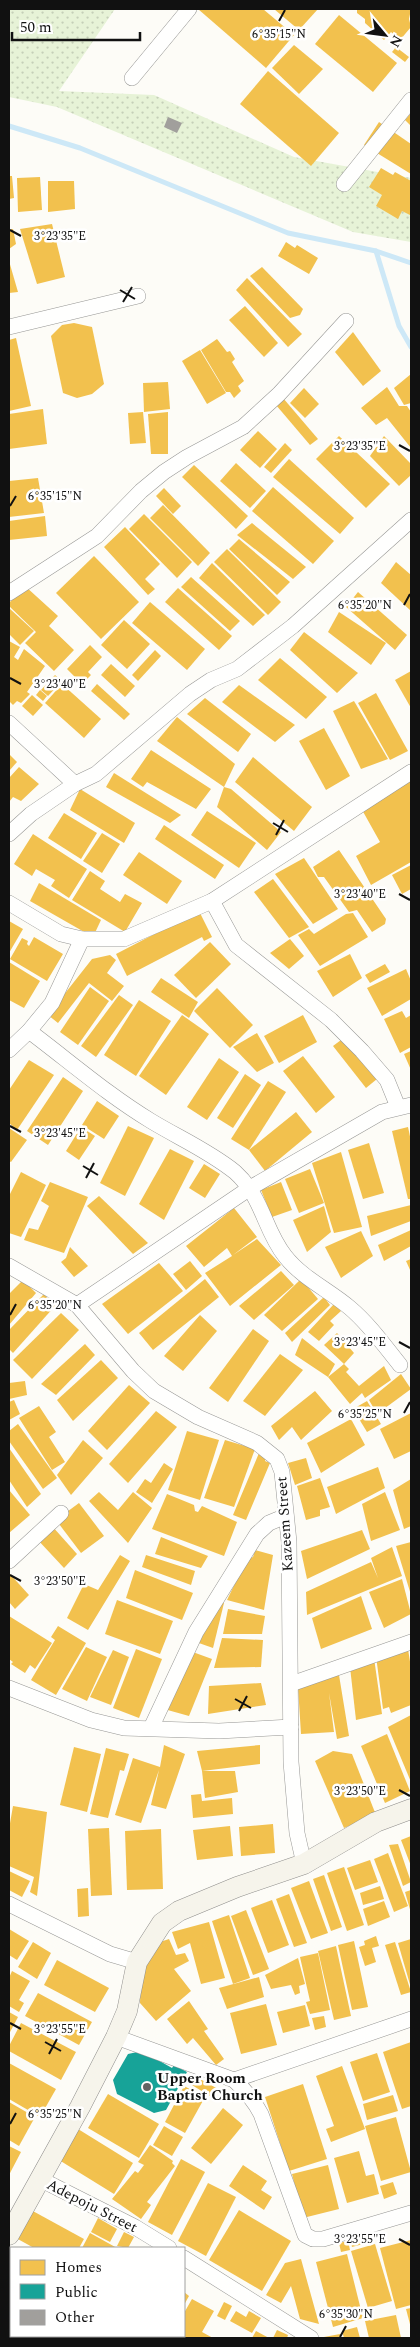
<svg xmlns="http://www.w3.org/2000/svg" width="420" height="2347" viewBox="0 0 420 2347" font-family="Spectral,serif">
<defs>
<pattern id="green-dots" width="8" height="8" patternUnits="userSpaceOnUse" patternTransform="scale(1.25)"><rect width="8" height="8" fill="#e7f3d7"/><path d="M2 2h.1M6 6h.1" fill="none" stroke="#c5cfb8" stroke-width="1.8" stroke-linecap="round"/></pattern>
</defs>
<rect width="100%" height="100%" fill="#fdfcf7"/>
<path fill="url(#green-dots)" d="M9,9H115L59,91L154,95L294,157L411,178V242L353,232L57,107L9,97Z"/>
<g fill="#f2c14e">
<path d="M198,9H263L294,35L266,68Z"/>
<path d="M274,9H318L299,30Z"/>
<path d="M357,9H411L409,19L411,27L400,40L391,32L384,40L365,23V19L357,13Z"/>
<path d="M339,15L397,63L373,92L315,44Z"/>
<path d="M294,45L323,69L299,94L272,68Z"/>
<path d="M396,47L409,57L405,62L392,52Z"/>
<path d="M268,71L339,133L311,166L240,104Z"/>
<path d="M411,113V126L405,120Z"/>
<path d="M379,122L411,144V174L364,145Z"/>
<path d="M381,168L393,175L395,172L411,181L410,215L402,211L398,219L376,206L382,195L369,187Z"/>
<path d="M9,176H12L14,198L9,199Z"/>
<path d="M40,177L42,210L18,212L17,178Z"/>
<path d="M48,181H74L75,209L48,212Z"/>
<path d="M52,224L65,277L37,284L20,229Z"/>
<path d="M13,229L16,244L9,249V230Z"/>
<path d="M286,242L295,248L297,245L318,258L309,274L278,256Z"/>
<path d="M9,261L18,292L9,293Z"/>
<path d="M262,267L303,309L300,315L290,318L250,276Z"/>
<path d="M247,278L302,334L288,347L236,290Z"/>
<path d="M245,306L278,343L264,357L229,320Z"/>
<path d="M74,323L92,327L104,384L92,394L77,398L63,393L51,336L62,325Z"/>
<path d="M353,332L381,371L363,386L335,352Z"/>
<path d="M16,338L31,406L9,411V340Z"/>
<path d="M217,339L227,352L230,351L235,359L232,362L244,381L238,386L241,391L234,398L230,392H226L201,350Z"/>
<path d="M200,350L226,393L207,404L182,361Z"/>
<path d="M411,374V403L404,405L394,388Z"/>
<path d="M168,382L170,409L144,412L143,383Z"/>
<path d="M387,387L399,406H407L411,412V448L387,418L376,425L361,408Z"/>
<path d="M304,388L319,404L305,418L290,403Z"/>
<path d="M283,398L318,439L310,445L276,405Z"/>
<path d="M43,409L47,444L9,449V414Z"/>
<path d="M143,412L146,443L130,444L128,413Z"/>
<path d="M168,412V454H151L148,414Z"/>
<path d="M258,431L277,449L260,468L240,450Z"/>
<path d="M339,436L390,484L366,508L316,459Z"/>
<path d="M384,436L411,464V475L399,486L370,456Z"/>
<path d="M285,443L292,450L271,473L264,467Z"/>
<path d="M289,459L354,518L340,534L273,477Z"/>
<path d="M236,463L266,491L250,508L220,481Z"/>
<path d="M194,465L248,516L236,529L182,477Z"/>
<path d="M38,478L44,513L9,517V481Z"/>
<path d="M273,487L334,541L313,564L252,511Z"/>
<path d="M164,488L181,506L173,514L156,496Z"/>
<path d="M163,505L210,553L198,566L150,518Z"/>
<path d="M144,514L192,562L177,578L129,529Z"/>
<path d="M45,516L47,536L9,540V521Z"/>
<path d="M252,523L306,567L293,579L237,535Z"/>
<path d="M125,527L160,564L145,579L155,589L148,595L104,547Z"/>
<path d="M239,539L290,582L277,595L229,549Z"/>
<path d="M227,549L281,602L268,615L214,562Z"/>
<path d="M94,556L139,602L101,639L56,593Z"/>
<path d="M396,562L411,575V611L381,583Z"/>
<path d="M212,563L265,615L253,626L199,578Z"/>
<path d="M191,577L240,621L230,631L181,587Z"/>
<path d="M25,586L58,616L49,626L74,650L54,671L25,643L36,632L9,606V603Z"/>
<path d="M178,588L232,636L219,650L165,602Z"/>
<path d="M358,592L407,635L395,650L346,607Z"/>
<path d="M150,602L205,649L187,670L132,623Z"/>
<path d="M9,608L34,631L20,645L9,634Z"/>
<path d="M339,612L386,643L371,665L328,632Z"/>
<path d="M124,620L150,644L127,669L101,645Z"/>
<path d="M304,632L358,673L337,693L290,650Z"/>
<path d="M9,641L20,647L14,657L18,660L24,649L45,666L27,692L30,694L21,703L17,701L13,705L9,701Z"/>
<path d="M90,645L102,657L88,672L91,675L82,684L67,669Z"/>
<path d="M155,650L161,656L138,681L132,675Z"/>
<path d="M280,658L327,697L306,719L258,680Z"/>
<path d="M111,664L135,686L125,697L101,675Z"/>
<path d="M411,671V708L395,680Z"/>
<path d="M55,675L62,681L48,696L41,690Z"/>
<path d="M62,684L101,719L84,738L45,703Z"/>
<path d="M97,684L130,714L124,720L91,691Z"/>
<path d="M239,685L295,725L275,742L222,702Z"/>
<path d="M40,690L47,696L43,701L36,695Z"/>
<path d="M376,693L408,751L390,760L358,703Z"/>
<path d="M32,695L43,705L33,716L22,706Z"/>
<path d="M205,698L251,734L238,752L187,714Z"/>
<path d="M354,701L388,759L361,769L333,711Z"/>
<path d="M177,717L235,764L224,787L157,741Z"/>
<path d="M324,728L350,776L326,790L299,741Z"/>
<path d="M151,750L211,789L196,809L147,782L143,787L131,779Z"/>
<path d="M9,754L17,762L9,771Z"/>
<path d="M253,757L312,807L294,831L235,782Z"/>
<path d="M19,767L39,784L21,801L13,797L9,802V778Z"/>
<path d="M114,773L181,815L170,823L106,787Z"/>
<path d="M411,780V862L371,885L356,856L380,842L361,808Z"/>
<path d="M224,787L231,789L281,832L267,850L217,807Z"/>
<path d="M80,789L135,823L124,843L70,810Z"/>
<path d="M207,811L256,843L239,868L191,835Z"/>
<path d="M64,813L97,833L81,859L48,838Z"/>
<path d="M164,825L224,865L215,879L155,839Z"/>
<path d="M102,833L120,844L102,873L83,861Z"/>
<path d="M33,834L87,869L69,898L51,886L55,880L36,869L32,876L14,864Z"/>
<path d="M339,850L386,919L385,924L372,932L357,910L349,912L324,877H318L313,867Z"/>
<path d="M139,852L182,881L167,904L123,875Z"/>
<path d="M304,858L338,909L313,924L275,874Z"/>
<path d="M411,865V889L402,894L392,875Z"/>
<path d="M90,871L105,881L100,889L120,902L125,894L142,903L125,932L72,900Z"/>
<path d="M273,879L309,927L289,938L254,892Z"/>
<path d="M39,883L101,920L93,937L30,901Z"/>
<path d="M199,911L212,937L204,941L202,937L127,976L116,954Z"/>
<path d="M353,913L368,937L320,966L298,935L309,929L314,934L346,914Z"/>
<path d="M9,921L23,929L9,953Z"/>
<path d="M34,937L63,954L47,981L10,959L22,938L28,941L27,944L29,946Z"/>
<path d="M290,939L304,956L289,969L270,953Z"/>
<path d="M210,942L231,964L196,998L174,975Z"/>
<path d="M350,954L362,978L333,997L317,971Z"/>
<path d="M110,955L116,960L107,973L124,986L112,1001L89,983L58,1023L48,1015L92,959Z"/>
<path d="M9,962L40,981L24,1008L9,1000Z"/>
<path d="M385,964L390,972L370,983L365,975Z"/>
<path d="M406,969L411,981V999L382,1016L367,988Z"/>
<path d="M161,978L198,1002L189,1018L151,992Z"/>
<path d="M90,987L109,1001L78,1045L60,1032Z"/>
<path d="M217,988L253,1025L230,1048L194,1011Z"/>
<path d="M119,995L133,1005L96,1057L81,1046Z"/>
<path d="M139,1000L171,1021L136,1076L104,1055Z"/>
<path d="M402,1011L406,1018L411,1015V1047L400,1053L384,1019Z"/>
<path d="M182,1015L209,1034L166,1095L139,1076Z"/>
<path d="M303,1015L317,1042L279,1063L264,1036Z"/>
<path d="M257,1033L274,1063L257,1072L233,1047Z"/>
<path d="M345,1037L377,1079L366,1088L333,1046Z"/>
<path d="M411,1051V1070L404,1054Z"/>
<path d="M303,1056L335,1097L316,1113L283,1071Z"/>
<path d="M219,1058L239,1072L207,1120L187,1107Z"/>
<path d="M29,1060L54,1075L17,1130L9,1123V1090Z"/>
<path d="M245,1074L261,1085L233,1128L217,1118Z"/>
<path d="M63,1077L83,1091L48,1145L27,1131Z"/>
<path d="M268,1081L286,1092L249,1150L231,1139Z"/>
<path d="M97,1101L119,1116L104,1139L82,1125Z"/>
<path d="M296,1112L312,1132L265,1171L249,1150Z"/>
<path d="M128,1126L154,1138L125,1196L100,1183Z"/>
<path d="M81,1127L95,1136L79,1160L66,1151Z"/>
<path d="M408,1127L411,1141V1199H408L392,1131Z"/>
<path d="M9,1128L27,1140L11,1162L9,1161Z"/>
<path d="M369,1143L384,1193L363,1199L348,1150Z"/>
<path d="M170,1149L194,1161L164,1220L139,1204Z"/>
<path d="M341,1152L362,1227L334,1233L312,1163Z"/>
<path d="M204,1164L220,1174L205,1198L189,1188Z"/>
<path d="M310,1169L324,1203L299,1213L285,1179Z"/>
<path d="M21,1172L46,1185L21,1237L9,1233V1196Z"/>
<path d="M50,1182L88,1197L64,1253L24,1240L29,1228L38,1230L49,1206L41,1201Z"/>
<path d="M281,1182L292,1210L272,1217L261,1190Z"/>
<path d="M99,1196L148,1243L133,1254L87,1206Z"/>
<path d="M411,1205V1221L371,1236L367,1216Z"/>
<path d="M324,1206L331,1232L307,1252L293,1220Z"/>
<path d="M234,1208L257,1237L233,1255L257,1239L281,1265L230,1306L205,1273L232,1256L227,1248L204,1267L186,1246Z"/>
<path d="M411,1230V1246L384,1261L378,1245Z"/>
<path d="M361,1231L373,1256L341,1278L325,1247Z"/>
<path d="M70,1247L88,1266L74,1277L61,1262L66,1258Z"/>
<path d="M411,1259V1272L406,1261Z"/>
<path d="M190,1261L202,1276L186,1290L173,1274Z"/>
<path d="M159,1263L183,1291L128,1334L102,1304Z"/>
<path d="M281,1271L294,1285L254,1320L239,1306Z"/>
<path d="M205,1279L219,1297L153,1350L139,1333Z"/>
<path d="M301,1279L318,1299L282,1331L264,1315Z"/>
<path d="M23,1280L36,1293L9,1325V1294Z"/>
<path d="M44,1294L55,1306L13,1353L9,1349V1330Z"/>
<path d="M324,1297L330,1305L292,1342L285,1333Z"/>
<path d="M334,1304L341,1311L330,1321L334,1325L319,1341L308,1332Z"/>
<path d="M61,1313L79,1330L32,1379L13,1360Z"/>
<path d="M200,1315L217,1331L183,1371L164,1356Z"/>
<path d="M253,1329L269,1341L228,1402L209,1388Z"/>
<path d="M337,1333L354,1353L344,1364L324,1345Z"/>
<path d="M302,1338L335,1364L328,1377L344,1364L349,1369L346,1372L359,1386L384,1366L391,1380L365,1398L362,1393L350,1404L328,1377L295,1355Z"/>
<path d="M85,1344L95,1355L56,1395L41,1384Z"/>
<path d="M280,1354L303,1370L265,1416L243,1401Z"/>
<path d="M101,1360L118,1378L73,1421L57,1400Z"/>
<path d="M401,1374L411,1389L377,1414L369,1400Z"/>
<path d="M25,1381L27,1395L9,1399V1383Z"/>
<path d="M129,1385L150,1403L107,1450L88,1431Z"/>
<path d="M315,1391L332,1411L301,1440L292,1427L279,1440L271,1426Z"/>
<path d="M14,1400L20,1414L9,1420V1402Z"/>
<path d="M367,1401L381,1424L367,1432L353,1409Z"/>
<path d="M39,1406L56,1432L49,1437L65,1462L52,1470L19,1418Z"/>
<path d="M156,1411L177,1427L128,1483L109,1464Z"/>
<path d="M411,1413V1451L394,1459L380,1429Z"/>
<path d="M351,1419L365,1445L321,1473L307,1443Z"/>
<path d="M18,1424L57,1478L43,1489L9,1441V1431Z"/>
<path d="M187,1431L219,1440L200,1500L168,1490Z"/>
<path d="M83,1440L103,1458L71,1495L57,1475Z"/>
<path d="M225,1440L255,1449L234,1507L204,1498Z"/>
<path d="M9,1448L41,1494L27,1507L9,1480Z"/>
<path d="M259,1453L266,1456L265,1461L270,1463L246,1520L233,1515Z"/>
<path d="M306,1458L312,1478L295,1485L288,1463Z"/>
<path d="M164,1463L173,1469L152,1503L136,1492L145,1479L151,1483Z"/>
<path d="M378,1467L385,1488L336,1514L327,1487Z"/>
<path d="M320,1478L330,1507L320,1510V1516L306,1520L297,1486Z"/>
<path d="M411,1479V1526L404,1529L393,1490Z"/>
<path d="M9,1490L30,1515L9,1533Z"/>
<path d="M99,1492L118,1510L133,1492L152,1508L128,1543L89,1501Z"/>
<path d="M385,1492L400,1530L371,1541L362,1504Z"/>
<path d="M167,1494L194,1505L195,1511L198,1512L202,1506L237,1522L224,1556L152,1529Z"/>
<path d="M79,1503L104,1536L81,1553L56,1520Z"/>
<path d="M52,1526L77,1554L64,1568L37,1539Z"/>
<path d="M362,1530L370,1549L307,1579L301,1551Z"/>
<path d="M161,1537L208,1556L201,1568L155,1554Z"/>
<path d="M411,1542V1595L396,1546Z"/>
<path d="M392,1547L402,1576L307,1615L306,1592L371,1562L378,1578L371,1558Z"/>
<path d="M255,1550L273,1555L264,1610L227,1600L247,1559L253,1557Z"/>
<path d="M120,1555L130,1561L88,1630L67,1618L84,1584L98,1590Z"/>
<path d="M146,1555L195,1571L191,1585L142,1567Z"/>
<path d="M135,1570L193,1593L182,1620L126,1598Z"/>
<path d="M9,1573L29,1595L15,1609L9,1602Z"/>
<path d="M402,1579L411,1614L384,1628L369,1592Z"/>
<path d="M361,1596L372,1629L321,1649L312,1618Z"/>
<path d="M117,1600L173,1621L160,1654L105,1634Z"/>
<path d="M219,1602L224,1603L213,1648L196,1642Z"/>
<path d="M228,1609L265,1616L262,1634H223Z"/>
<path d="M9,1616L52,1643L35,1669L30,1665L25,1673L11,1664L13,1662L9,1659Z"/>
<path d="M58,1626L86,1643L56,1695L31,1680L55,1640L51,1637Z"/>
<path d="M222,1638L263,1640L261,1667L214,1668Z"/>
<path d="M86,1647L107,1657L87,1701L62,1689Z"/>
<path d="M136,1649L162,1659L139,1718L113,1708Z"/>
<path d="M408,1649L411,1668V1705L391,1713L389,1707L383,1709L376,1656Z"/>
<path d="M113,1650L129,1657L111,1705L90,1697Z"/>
<path d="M190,1651L212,1659L189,1716L164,1709Z"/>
<path d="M374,1658L382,1714L356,1720L350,1667Z"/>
<path d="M339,1675L349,1736L337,1739L329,1693L334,1732L301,1734L298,1687Z"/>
<path d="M261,1683L266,1705L208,1714L209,1686Z"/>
<path d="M411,1715V1782L388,1727Z"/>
<path d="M387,1734L410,1791L385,1803L361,1746Z"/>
<path d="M164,1745L185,1754L166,1809L151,1805L159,1770L141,1823L115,1815L133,1758L160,1767Z"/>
<path d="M260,1745V1764L202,1771L197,1751Z"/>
<path d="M74,1747L101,1754L87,1812L60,1805Z"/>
<path d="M106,1748L129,1754L124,1771L120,1770L108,1818L90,1814Z"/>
<path d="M333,1751L352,1754L376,1815L344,1828L315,1761Z"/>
<path d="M202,1771H235L238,1792L205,1798Z"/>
<path d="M201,1794L202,1801L232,1798L233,1814L193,1818L191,1795Z"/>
<path d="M13,1806L47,1812L37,1896L30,1892L34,1877L9,1866V1829Z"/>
<path d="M273,1824L275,1853L241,1856L239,1827Z"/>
<path d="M230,1826L233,1856L197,1860L193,1830Z"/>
<path d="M109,1828L112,1895L91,1896L88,1829Z"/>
<path d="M161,1829L163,1889L127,1890L125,1831Z"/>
<path d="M411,1836V1866L401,1840Z"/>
<path d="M398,1844L411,1882L403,1886L389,1845Z"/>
<path d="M388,1853L408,1906L394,1912L374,1859Z"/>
<path d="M370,1860L378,1882L355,1890L347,1868Z"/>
<path d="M344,1867L364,1925L347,1931L327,1873Z"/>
<path d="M9,1871L30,1881L22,1897L9,1890Z"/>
<path d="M324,1875L342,1927L331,1931L313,1879Z"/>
<path d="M309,1881L328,1933L311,1939L291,1888Z"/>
<path d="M380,1886L384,1899L363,1905L360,1893Z"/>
<path d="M88,1888L89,1916L78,1917L77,1889Z"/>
<path d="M411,1890V1913L405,1892Z"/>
<path d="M289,1894L307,1943L294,1947L276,1899Z"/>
<path d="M272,1900L289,1945L268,1953L251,1908Z"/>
<path d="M384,1901L390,1917L368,1926L363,1909Z"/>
<path d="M246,1910L269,1969L253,1975L231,1916Z"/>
<path d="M229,1915L250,1978L233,1984L212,1921Z"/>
<path d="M209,1922L225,1978L201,1984L190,1943L178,1949L172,1932Z"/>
<path d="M9,1929L29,1941L17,1960L9,1955Z"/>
<path d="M376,1936L379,1946L372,1948L376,1962L365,1966L359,1947L365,1945L364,1941Z"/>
<path d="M169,1939L176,1955L185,1953L189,1961L174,1969L191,1991L156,2021L140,2003L141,1965L154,1955L151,1945Z"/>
<path d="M411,1939V1988L398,1943Z"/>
<path d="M354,1941L368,2007L352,2010L338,1945Z"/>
<path d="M33,1942L51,1953L37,1979L18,1967Z"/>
<path d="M395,1942L411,1992L401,1995L385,1945Z"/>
<path d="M336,1946L351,2016L334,2020L318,1951Z"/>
<path d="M318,1953L330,2010L310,2014L306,2002L310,2001L300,1957Z"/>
<path d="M298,1958L305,1984L299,1986L300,1993L295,1995L291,1985L271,1989L265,1975Z"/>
<path d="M57,1960L109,1988L95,2012L44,1985Z"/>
<path d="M12,1971L30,1981L19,2000L24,2003L19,2012L9,2006V1978Z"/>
<path d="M259,1977L264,1997L227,2009L219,1988Z"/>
<path d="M38,1993L92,2022L79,2045L25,2016Z"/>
<path d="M189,2001L208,2029L204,2031L224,2059L216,2065L193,2038L187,2044L167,2019Z"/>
<path d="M266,2004L277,2045L241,2054L230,2013Z"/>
<path d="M305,2005L310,2026L283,2033L277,2012Z"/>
<path d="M9,2012L18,2017L9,2034Z"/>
<path d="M324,2016L326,2027L315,2030L312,2018Z"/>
<path d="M21,2023L76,2052L61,2080L9,2051V2046Z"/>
<path d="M411,2042V2106L402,2109L383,2052Z"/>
<path d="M377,2053L390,2092L363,2101L350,2062Z"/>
<path d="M9,2063L56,2089L40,2117L9,2099Z"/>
<path d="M342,2066L365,2129L331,2142L326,2129L334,2126L316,2076Z"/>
<path d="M191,2074L218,2089L213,2098L187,2082Z"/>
<path d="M303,2084L327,2159L289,2171L265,2097Z"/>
<path d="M184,2086L205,2097L185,2133L165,2122Z"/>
<path d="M108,2094L159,2124L139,2158L88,2128Z"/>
<path d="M393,2095L398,2111L367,2120L363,2104Z"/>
<path d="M9,2102L35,2117L19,2146L9,2140Z"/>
<path d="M223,2108L243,2125L211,2164L191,2148Z"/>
<path d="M396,2117L411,2172L381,2181L365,2126Z"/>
<path d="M164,2126L183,2137L172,2156L153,2145Z"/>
<path d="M78,2129L133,2163L114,2194L59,2160Z"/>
<path d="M150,2145L173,2161L172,2163L175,2166L147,2202L151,2205L141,2219L112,2199L135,2171L138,2173L144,2165L138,2162Z"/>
<path d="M9,2146L21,2152L9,2175Z"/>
<path d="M359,2151L366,2176L374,2174L379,2194L347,2203L334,2158Z"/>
<path d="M181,2159L205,2172L172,2235L148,2222Z"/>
<path d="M243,2165L267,2181L261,2190L272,2197L264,2210L229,2186Z"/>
<path d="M328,2165L339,2209L303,2218L292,2174Z"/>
<path d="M393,2182L397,2194L384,2199L380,2186Z"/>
<path d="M208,2183L236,2197L206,2256L178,2241Z"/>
<path d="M31,2210L84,2239L79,2248H34L16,2238Z"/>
<path d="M239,2210L291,2241L262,2291L209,2260Z"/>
<path d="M98,2218L117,2229L110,2242L91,2232Z"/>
<path d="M124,2232L134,2237L128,2248L117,2246Z"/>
<path d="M90,2233L117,2248H82Z"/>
<path d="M360,2235L363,2244L352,2247L350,2239Z"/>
<path d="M411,2240V2305L396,2309L380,2248Z"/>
<path d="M348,2241L350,2250L341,2252L339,2243Z"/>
<path d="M375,2244L392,2301L368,2308L351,2251Z"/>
<path d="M347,2254L363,2318L333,2327L316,2262Z"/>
<path d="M301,2259L319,2324L300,2319L291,2286L281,2303L266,2295L285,2263Z"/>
<path d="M11,2280V2336H30L28,2338H9V2285Z"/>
<path d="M184,2292L189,2296L184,2305Z"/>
<path d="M192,2299L214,2311L202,2332L213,2338H169L171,2336H184V2313Z"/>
<path d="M224,2302L232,2306L225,2320L217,2316Z"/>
<path d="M411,2308V2328L406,2309Z"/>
<path d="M236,2311L246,2317L249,2311L261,2318L252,2333L230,2321Z"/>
<path d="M396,2315L401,2338H369L365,2321Z"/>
<path d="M357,2327L360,2338H344L342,2331Z"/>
<path d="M277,2330L288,2335L287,2338H273Z"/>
<path d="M256,2331L269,2338H252Z"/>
<path d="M340,2334L341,2338H324V2337Z"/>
<path d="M43,2336H82L81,2338H41Z"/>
<path d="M92,2336H116L120,2338H90Z"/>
<path d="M142,2336H166L165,2338H147Z"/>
</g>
<path fill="#17a398" d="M142,2051L172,2068L174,2065L187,2072L166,2110L154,2113L117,2094L113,2080L128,2054Z"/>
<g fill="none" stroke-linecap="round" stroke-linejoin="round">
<g stroke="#cde8f7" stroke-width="5">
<path d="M9,126L80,148L288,233L376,251L411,263"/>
<path d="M376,251L399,326L411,347"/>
</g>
</g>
<path fill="#a19f9c" d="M168,117L182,123L177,133L164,127Z"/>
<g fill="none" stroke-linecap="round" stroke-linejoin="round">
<defs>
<g id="street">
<path d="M132,78L189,9"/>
<path d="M344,184L411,100"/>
<path d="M9,327L138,296"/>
<path d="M9,593L97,536L141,491L164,472L187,457L243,427L279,394L346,321"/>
<path d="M9,723L75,784"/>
<path d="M9,834L31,814L75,784L96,774L190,694L211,680L237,669L293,626L411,520"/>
<path d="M212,901L236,945L331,1020L362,1051L387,1080L398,1107"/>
<path d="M9,903L61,934L82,939H124L212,901L411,772"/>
<path d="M29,1031C69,1061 108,1095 151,1121C179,1138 209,1151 235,1172C263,1197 264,1230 285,1256C302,1278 329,1290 350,1308C369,1324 384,1345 400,1365"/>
<path d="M9,1050L29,1031L52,1003L82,939"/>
<path d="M9,1266L77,1305L133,1371L154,1391L198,1417L257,1443L277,1459L282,1472L289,1542L291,1762L297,1833L304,1864"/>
<path d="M77,1305L250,1188L382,1112L411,1105"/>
<path d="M9,1561L61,1513"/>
<path d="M291,1684L411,1642"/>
<path d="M9,1688L91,1720L124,1728L219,1731L291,1727"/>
<path d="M151,1728L196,1632L257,1534L269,1523L286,1516"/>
<path d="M9,1904L110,1954L137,1962"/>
<path d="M116,2037L234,2080C245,2090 254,2100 261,2114L305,2235L313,2239H323L411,2213"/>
<path d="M234,2080L411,2019"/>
<path d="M40,2179L135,2227L169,2248"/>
<path d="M184,2258L311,2338"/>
</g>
<path id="secondary" d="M9,2235L80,2107L116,2037L127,2011L137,1962L162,1923L179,1911L237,1887L304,1864L376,1822L411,1809"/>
</defs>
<use href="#street" stroke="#979795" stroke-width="16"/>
<use href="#secondary" stroke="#8e8d8b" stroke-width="21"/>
<use href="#street" stroke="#fffffe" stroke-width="15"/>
<use href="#secondary" stroke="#f6f4eb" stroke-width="20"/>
</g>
<path fill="none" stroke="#111" stroke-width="2" d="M279,21L285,10M10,230L21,236M120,290L135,299M123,302L132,287M399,445L410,451M10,506L16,496M404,605L410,594M10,678L21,684M273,823L288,832M276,835L284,820M399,894L410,900M10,1126L21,1132M83,1166L98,1175M86,1178L94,1163M10,1315L16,1304M399,1342L410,1348M404,1413L410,1402M10,1575L21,1581M235,1699L251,1708M239,1711L247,1696M399,1790L410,1796M10,2023L21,2029M45,2042L61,2051M49,2054L57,2039M10,2124L16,2113M399,2239L410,2245M340,2337L346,2326"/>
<circle fill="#646362" stroke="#fff" stroke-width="2" cx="147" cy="2087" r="5"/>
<g text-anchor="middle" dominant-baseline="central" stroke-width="5" stroke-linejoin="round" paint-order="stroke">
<g font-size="15" fill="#111" stroke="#fff">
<text transform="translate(285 1524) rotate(-94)">Kazeem Street</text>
<text transform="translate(92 2206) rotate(27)">Adepoju Street</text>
</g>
<g font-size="15" font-weight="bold" fill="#111" stroke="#fff" text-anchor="start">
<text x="157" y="2078">Upper Room<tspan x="157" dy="17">Baptist Church</tspan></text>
</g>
</g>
<g font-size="12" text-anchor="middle" fill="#111" stroke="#fff" stroke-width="5" stroke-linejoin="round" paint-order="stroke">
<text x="279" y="38">6°35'15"N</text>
<text x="60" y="240">3°23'35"E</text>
<text x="360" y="450">3°23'35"E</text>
<text x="55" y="500">6°35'15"N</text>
<text x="365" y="609">6°35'20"N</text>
<text x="60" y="688">3°23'40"E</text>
<text x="360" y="898">3°23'40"E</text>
<text x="60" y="1137">3°23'45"E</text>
<text x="55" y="1309">6°35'20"N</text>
<text x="360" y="1346">3°23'45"E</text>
<text x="365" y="1418">6°35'25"N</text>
<text x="60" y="1585">3°23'50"E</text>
<text x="360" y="1795">3°23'50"E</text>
<text x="60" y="2033">3°23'55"E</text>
<text x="55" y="2118">6°35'25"N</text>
<text x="360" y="2243">3°23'55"E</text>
<text x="346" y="2318">6°35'30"N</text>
</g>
<rect width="420" height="2347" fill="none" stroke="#111111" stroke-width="20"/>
<rect x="10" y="2247" width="175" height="90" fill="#ffffff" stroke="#a0a0a0"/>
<rect x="20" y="2260" width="25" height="15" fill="#f2c14e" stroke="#a0a0a0"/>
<text x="55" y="2272" font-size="15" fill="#111111">Homes</text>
<rect x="20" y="2284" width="25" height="15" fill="#17a398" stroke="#a0a0a0"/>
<text x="55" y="2297" font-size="15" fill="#111111">Public</text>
<rect x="20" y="2310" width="25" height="15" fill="#a19f9c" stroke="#a0a0a0"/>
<text x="55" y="2322" font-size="15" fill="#111111">Other</text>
<g transform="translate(385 35) rotate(119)" stroke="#ffffff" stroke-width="4" paint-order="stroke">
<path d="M0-4L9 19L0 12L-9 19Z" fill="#111111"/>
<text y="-8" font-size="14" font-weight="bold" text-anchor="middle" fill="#111111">N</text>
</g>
<path d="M12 32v8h128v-8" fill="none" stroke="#111111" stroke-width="2.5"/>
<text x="20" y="32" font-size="15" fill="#111111" stroke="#ffffff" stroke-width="4" paint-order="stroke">50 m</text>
</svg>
